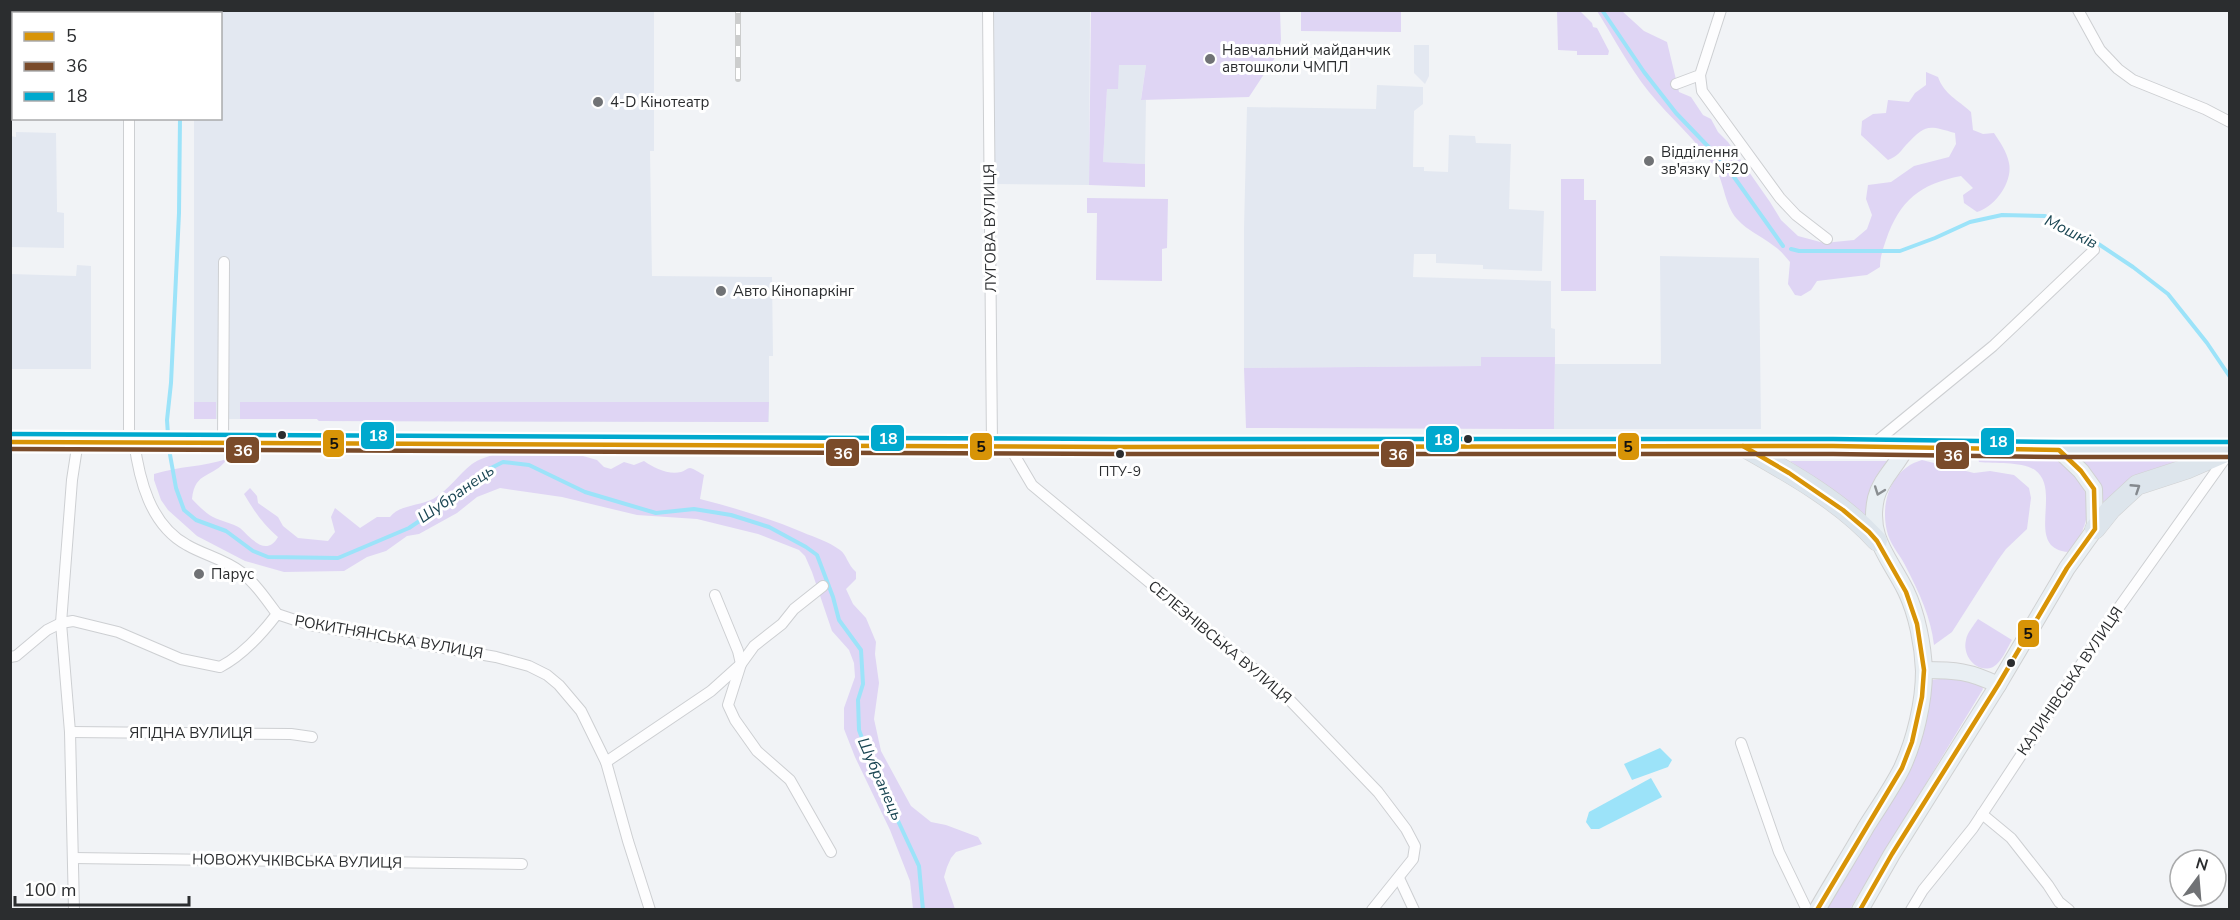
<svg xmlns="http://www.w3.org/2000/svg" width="2240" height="920" viewBox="0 0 2240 920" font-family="'Nunito Sans',sans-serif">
<rect width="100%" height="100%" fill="#f1f3f6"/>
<g fill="#e3e8f1">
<path d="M195,11H654V151H650L652,276L772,277L773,356H769V422L319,421L317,419H194V119L220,118V14L195,13Z"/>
<path d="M994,11H1090L1089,185L995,184Z"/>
<path d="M1414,45H1429V76L1425,84L1414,73Z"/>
<path d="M1119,65H1146L1141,99L1146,100L1145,164L1103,162L1107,88Z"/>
<path d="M1377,85L1423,87V104L1414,111L1413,167H1424V171L1448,172L1449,135L1475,136L1476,143L1511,144L1509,209L1544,211L1542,271L1483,269V265L1436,263V254H1414L1413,277L1551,281V328L1555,329V357H1482L1481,366L1244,368V228L1247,107L1376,109Z"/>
<path d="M16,132L56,133L57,207V212L64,213V248L11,247L10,136L16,137Z"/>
<path d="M1660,256L1759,258L1761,429H1554L1555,364H1661Z"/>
<path d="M77,265L91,266V369H11V274L76,276Z"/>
</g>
<g fill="#dfd5f4">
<path d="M1091,11H1280L1281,40L1278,53L1249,97L1141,100L1146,65H1119L1118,89H1107L1103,162L1145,164V187L1089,185Z"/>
<path d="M1301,11H1401V32L1301,31Z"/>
<path d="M1557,11H1580L1592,23L1593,27L1597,28L1609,51L1608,55H1577V51L1558,50Z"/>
<path d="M1597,11H1622L1644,31L1667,42L1679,92L1691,97L1703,115L1711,119L1718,132L1728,142L1770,202L1781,220L1798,236L1824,243L1854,240L1867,229L1872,215L1866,199L1868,185L1891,182L1914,166L1949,157L1956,144L1955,133C1927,125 1926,124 1906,145C1899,153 1898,156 1888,160L1861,135L1862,121L1873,114L1886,113L1888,100L1909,102L1915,93L1926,85V72L1938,77C1944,94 1958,100 1971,112L1973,130L1983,134L1994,133C2000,142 2007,152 2009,163C2013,182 1995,207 1977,212L1964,203L1963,195L1973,188L1961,176C1920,184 1900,200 1886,240C1883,249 1880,257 1880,267L1867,275L1817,281L1811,290L1801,296L1795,295L1788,284L1790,262C1785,256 1780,250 1774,246C1760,235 1749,232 1737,219C1724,204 1725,184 1715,168C1697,140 1670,118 1649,92C1629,67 1614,38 1597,11Z"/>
<path d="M1561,179H1584V200H1596V291H1561Z"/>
<path d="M1087,198L1168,199L1167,248L1162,249V281L1096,280L1097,213H1087Z"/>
<path d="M1481,357H1555L1554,429L1246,428L1244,368L1481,366Z"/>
<rect x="194" y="402" width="22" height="17"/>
<path d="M240,402H769L768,422L319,421L317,419H240Z"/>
<path d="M562,450L597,460L604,467L611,469L624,462L634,465L644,461C654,468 668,475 681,472C685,471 687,468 690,468C695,469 700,473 704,475L700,499C735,508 769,518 802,532C816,538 828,541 840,550C847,555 847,564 856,572V579L846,589L853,604L866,618L876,642L875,654L879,683L874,719L881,751L900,786L911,806L931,822L946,825L978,837L982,844L956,852L951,858L947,867L944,877L955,909H913L910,881L890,830L855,757L844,729V708L855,677L854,663L849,650L832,631L812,572L805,556L799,550L758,534L697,519L637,515L562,497L500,488L477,497L457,513L419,534L407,536L386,551L367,557L344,571L284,572L245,561L197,536L168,510L161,500L154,480V474C179,466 203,467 227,459C213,479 195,470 192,499C198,505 205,513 213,517C221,521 232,523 240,528C250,537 266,558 278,537C263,524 254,511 244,494L250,488L257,496L258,503L278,517L283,526L298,538L328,541L335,532L331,517L335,508L360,528L377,517H390C399,505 419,506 433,499C449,490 458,475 472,464C479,459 490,456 498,453Z"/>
<path d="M1978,458L2056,460C2095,481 2096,520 2069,552C2023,549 2063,490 2035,470C2021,461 1995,464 1979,462Z"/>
<path d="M2078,459L2176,461L2175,467L2135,481L2115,492L2102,508Z"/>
<path d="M1922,460L1974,473L1990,471L2014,475L2029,488L2031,498L2027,529L2006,549L1998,560L1952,632L1934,645C1931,618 1919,592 1906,567C1901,556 1892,547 1888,535C1879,505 1890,469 1922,460Z"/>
<path d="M1790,461H1888C1869,480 1868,497 1868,522L1849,502Z"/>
<path d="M1978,619L2012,640C2007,648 2002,662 1993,667C1976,674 1962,655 1966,640C1967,633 1974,625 1978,619Z"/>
<path d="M1955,677L1981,684L1983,689L1850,909L1823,910L1869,835L1931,680Z"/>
</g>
<g fill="#9ce3f9">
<path d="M1660,748L1672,760L1668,767L1632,780L1624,764Z"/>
<path d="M1651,778L1662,797L1599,829H1591L1586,822L1589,812Z"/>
</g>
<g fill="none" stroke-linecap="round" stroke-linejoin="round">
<g stroke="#9ce3f9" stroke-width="4">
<path d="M181,10V14"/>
<path d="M1602,10L1644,72L1676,113L1724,163L1783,246"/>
<path d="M1791,249L1799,251H1900L1935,238L1970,222L2002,215L2045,216L2088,237L2133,267L2168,294L2207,343L2230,377"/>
<path d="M168,435L167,420L171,383L179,213L180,118"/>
<path d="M169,449L176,488L184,510L196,520L226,531L253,551L268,557L338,558L409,528L458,495L479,474L503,462L529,465L585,492L656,513L694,509L731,515L769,527L806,547L817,555L833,597L839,620L861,650L863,684L858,700L859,730L872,765L919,866L923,910"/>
</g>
<defs>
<g id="street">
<path d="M129,10V14"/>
<path d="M988,10L992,445"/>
<path d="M2078,10L2100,50L2118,69L2133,80L2205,109L2230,122"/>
<path d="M1700,75L1702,91L1780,198L1796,215L1827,239"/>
<path d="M1676,84L1700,75L1721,10"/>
<path d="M129,118V441"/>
<path d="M134,441C139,479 150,525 187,545C204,555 224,559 241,572C255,583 266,599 277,614"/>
<path d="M223,442L224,262"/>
<path d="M1009,446L1032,485L1283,693L1378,792L1406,829L1415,846L1413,859L1372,910"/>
<path d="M1871,446L1993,346L2094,250"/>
<path d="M715,595L738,651L741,664L728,705L735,720L757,751L790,780L831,852"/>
<path d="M10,657L16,656L47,630L61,623L73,621L118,632L181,659L220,667C243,655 261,635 277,614L310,625L496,657L529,666L547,675L559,685L581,711L606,762L628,841L650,910"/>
<path d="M70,732L291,734L312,737"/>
<path d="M1741,743L1779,852L1807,910"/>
<path d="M606,762L711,691L741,664L754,646L782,624L794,609L823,586"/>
<path d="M1982,814L2011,838L2048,885L2059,902L2069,910"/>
<path d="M73,858L522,864"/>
<path d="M1399,878L1414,910"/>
<path d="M74,910L70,732L61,623L72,480L78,441"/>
<path d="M1911,910L1923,890L1973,828L2115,613L2229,453"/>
</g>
<g id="primary">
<path d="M1924,670C1955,670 1970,671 1998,685"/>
<path d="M1817,910C1833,882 1850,855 1866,827C1878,808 1892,788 1902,768C1915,740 1924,702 1924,671C1923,645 1917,614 1906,591C1890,558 1867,538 1876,498C1881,478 1898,465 1906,447"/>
<path d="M1860,910L1892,854L1998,685L2067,568L2095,529L2094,489L2081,471L2059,450"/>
</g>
<g id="highway">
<path d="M10,442L129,441L357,444L1121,447L1833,446L2059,450L2230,449"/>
<path d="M1746,448C1792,474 1842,502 1877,541"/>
<path d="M2095,529L2111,509L2137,485L2186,469L2223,453"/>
</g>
</defs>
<use href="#street" stroke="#cdcfd2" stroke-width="12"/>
<use href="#primary" stroke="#d0d1d2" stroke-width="18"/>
<use href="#highway" stroke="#d0d1d2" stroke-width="21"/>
<use href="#street" stroke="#fdfdfe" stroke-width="10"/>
<use href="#primary" stroke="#e9eff3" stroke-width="16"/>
<use href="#highway" stroke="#dde5ec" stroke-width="20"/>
<defs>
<path id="rail" d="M738,79V10"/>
</defs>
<use href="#rail" stroke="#cccdcd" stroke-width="6"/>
<use href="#rail" stroke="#fff" stroke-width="4" stroke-dasharray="11" stroke-linecap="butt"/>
<defs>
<g id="bus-1">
<path d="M10,442L1121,447L1833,446L2059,450L2081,471L2094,489L2095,529L2067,568L1998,685L1892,854L1860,910"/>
<path d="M1743,446L1789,473L1843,510L1869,532L1877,541L1906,592L1917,624L1924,670L1922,697L1912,742L1902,768L1817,910"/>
</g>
<path id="bus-2" d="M10,449L1121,454H1833L2059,457H2230"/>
<path id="bus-3" d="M10,434L1121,439H1833L2059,442H2230"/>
</defs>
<use href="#bus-1" stroke="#fff" stroke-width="9"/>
<use href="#bus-2" stroke="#fff" stroke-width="9"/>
<use href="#bus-3" stroke="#fff" stroke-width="9"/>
<use href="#bus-1" stroke="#d89407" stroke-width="4.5"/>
<use href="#bus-2" stroke="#7a4b2a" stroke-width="4.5"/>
<use href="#bus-3" stroke="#00a9ce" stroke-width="4.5"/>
</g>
<defs><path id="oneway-chevron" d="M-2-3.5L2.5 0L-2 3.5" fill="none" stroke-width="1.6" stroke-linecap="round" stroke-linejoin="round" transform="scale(1.5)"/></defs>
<use stroke="#84898e" href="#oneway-chevron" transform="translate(2136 488) rotate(-33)"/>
<use stroke="#8a8e91" href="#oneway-chevron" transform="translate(1879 491) rotate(110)"/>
<g fill="#707275" stroke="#fff" stroke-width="2">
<circle cx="1210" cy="59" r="6"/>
<circle cx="598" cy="102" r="6"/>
<circle cx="1649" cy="161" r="6"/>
<circle cx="721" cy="291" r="6"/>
<circle cx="199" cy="574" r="6"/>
</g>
<g fill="#2b2d2f" stroke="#fff" stroke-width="2">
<circle cx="282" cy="435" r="5"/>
<circle cx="1468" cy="439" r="5"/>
<circle cx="1120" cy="454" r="5"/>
<circle cx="2011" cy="663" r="5"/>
</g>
<g text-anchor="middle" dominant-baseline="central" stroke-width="6" stroke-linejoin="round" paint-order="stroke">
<g font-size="14" fill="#2b2d2f" stroke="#fff">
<text x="1120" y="471">ПТУ-9</text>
</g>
<g font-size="15" fill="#2b2d2f" stroke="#fff" text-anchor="start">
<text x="1222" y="50">Навчальний майданчик<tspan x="1222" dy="17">автошколи ЧМПЛ</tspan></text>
<text x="610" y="102">4-D Кінотеатр</text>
<text x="1661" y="152">Відділення<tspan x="1661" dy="17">зв'язку №20</tspan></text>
<text x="733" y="291">Авто Кінопаркінг</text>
<text x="211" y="574">Парус</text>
</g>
<g font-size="15" fill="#2b2d2f" stroke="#fff">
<text transform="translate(990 228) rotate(-91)">ЛУГОВА ВУЛИЦЯ</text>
<text transform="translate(389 637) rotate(10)">РОКИТНЯНСЬКА ВУЛИЦЯ</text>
<text transform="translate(1220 642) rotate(40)">СЕЛЕЗНІВСЬКА ВУЛИЦЯ</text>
<text transform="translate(2070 681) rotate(-56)">КАЛИНІВСЬКА ВУЛИЦЯ</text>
<text x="191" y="733">ЯГІДНА ВУЛИЦЯ</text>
<text transform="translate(297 861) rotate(1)">НОВОЖУЧКІВСЬКА ВУЛИЦЯ</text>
</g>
<g font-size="16" font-style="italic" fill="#1a4653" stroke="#fff">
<text transform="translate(2071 232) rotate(26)">Мошків</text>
<text transform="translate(456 494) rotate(-35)">Шубранець</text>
<text transform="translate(880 779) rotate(66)">Шубранець</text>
</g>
</g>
<g stroke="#fff" stroke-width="2">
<rect x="360" y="421" width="35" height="29" rx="6" fill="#00a9ce"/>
<rect x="870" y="424" width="35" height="28" rx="6" fill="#00a9ce"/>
<rect x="1425" y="425" width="35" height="28" rx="6" fill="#00a9ce"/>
<rect x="1980" y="427" width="35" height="29" rx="6" fill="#00a9ce"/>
<rect x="322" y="429" width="23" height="29" rx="6" fill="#d89407"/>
<rect x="1617" y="432" width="23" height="29" rx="6" fill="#d89407"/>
<rect x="969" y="432" width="24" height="29" rx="6" fill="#d89407"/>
<rect x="225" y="436" width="35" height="28" rx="6" fill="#7a4b2a"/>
<rect x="825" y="438" width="35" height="29" rx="6" fill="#7a4b2a"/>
<rect x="1380" y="440" width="35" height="28" rx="6" fill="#7a4b2a"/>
<rect x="1935" y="441" width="35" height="29" rx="6" fill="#7a4b2a"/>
<rect x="2017" y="619" width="23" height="29" rx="6" fill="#d89407"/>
</g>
<g font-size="16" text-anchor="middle" font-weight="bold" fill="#fff">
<text x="378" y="441">18</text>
<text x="888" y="444">18</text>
<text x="1443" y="445">18</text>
<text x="1998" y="447">18</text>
<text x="243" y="456">36</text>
<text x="843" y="459">36</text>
<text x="1398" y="460">36</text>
<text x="1953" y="461">36</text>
</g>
<g font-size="16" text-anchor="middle" font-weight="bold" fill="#111">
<text x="334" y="449">5</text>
<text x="1628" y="452">5</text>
<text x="981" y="452">5</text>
<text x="2028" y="639">5</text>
</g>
<rect width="2240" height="920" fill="none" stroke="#2b2d2f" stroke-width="24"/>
<rect x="12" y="12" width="210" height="108" fill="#ffffff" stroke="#aaabac" stroke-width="1.5"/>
<rect x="24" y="32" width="30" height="9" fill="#d89407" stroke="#aaabac" stroke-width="1.5"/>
<text x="66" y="42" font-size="18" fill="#2b2d2f">5</text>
<rect x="24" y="62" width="30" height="9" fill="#7a4b2a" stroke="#aaabac" stroke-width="1.5"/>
<text x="66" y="72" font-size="18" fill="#2b2d2f">36</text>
<rect x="24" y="92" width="30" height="9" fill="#00a9ce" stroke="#aaabac" stroke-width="1.5"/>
<text x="66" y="102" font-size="18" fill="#2b2d2f">18</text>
<g transform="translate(2198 878) rotate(16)"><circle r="28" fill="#ffffff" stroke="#aaabac" stroke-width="1.5"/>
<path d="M0-4.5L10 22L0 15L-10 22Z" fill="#707275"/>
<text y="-9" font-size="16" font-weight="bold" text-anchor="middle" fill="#2b2d2f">N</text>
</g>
<path d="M15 896v9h174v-9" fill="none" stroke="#2b2d2f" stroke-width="3"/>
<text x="24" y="896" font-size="18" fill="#2b2d2f" stroke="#ffffff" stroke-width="4.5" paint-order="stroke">100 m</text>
</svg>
